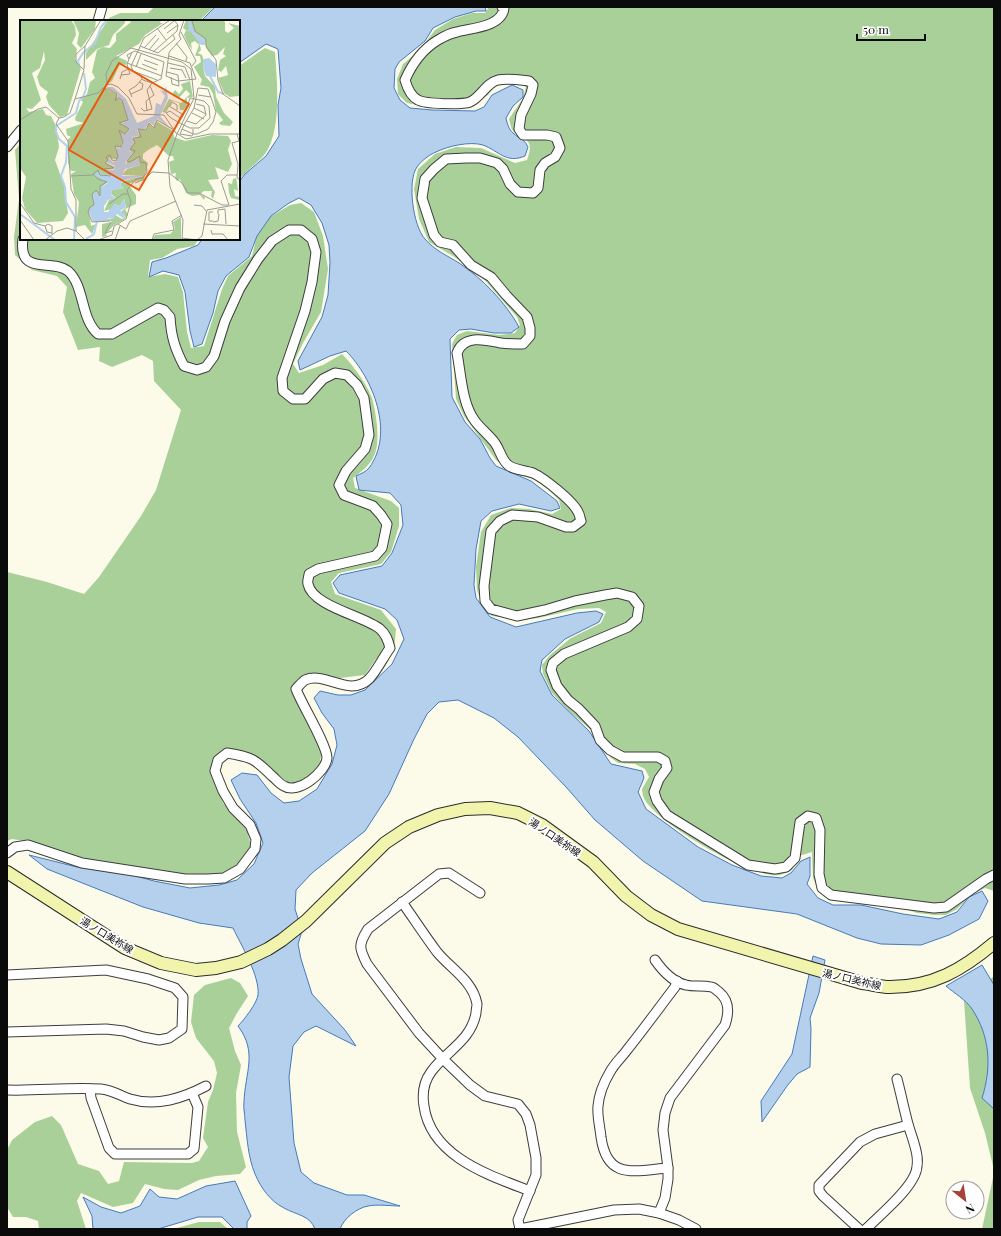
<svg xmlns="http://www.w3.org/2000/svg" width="1001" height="1236" viewBox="0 0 1001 1236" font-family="'Playfair Display','Noto Sans JP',serif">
<rect width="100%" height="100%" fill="#fcfbea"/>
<g fill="#aad09a">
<path d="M154,7H214L199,21H108L109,18L120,13H148Z"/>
<path d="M489,7H994V891L985,888L971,895L957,909L946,915H935L917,913L896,906L817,887L813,878L812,852L799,856L792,870C788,872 784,874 780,875C753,880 659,824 645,800C643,797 642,792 642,789L649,777L645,769L635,764L618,763L610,757L592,731L568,710L552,693L543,674L542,665L550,655L571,638L601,623L606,612L599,608L578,609L538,618L520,620L492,616L483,607L477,590L476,567L481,532L491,515L511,508L529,509L552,514L561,509L559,500L548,489L534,479L515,474L505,468L496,460L464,416L456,399L454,370L452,344L457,335L467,331L499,335L515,333L520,325L517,317L482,277L453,256L429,242L419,219L414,189L418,169L435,154L456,147L481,148L515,163L527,160C535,137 525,143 513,131C511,128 510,123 509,119L523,98L526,87L517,83L497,84L488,95L477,102L422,106L407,103L398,94L397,79L403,64L419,51L435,30L453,19L472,13H485Z"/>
<path d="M265,48L275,52C277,80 282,130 265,154C258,163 246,170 239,180V66Z"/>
<path d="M21,143V239H199L194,246L177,249L162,258L150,260L148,277L165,274L178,277L183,292L187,332L191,348L204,346L222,289L228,276L252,256L257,235L270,217L290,205L301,203L314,212L323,236L328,269L321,312L303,343L293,364L299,373L323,365L342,354C352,364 367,384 372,398C376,413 381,441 374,456C370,465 361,472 353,478L355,488L391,501L399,508V526L391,552L381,564L339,573L331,582L335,594L381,610L396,629L394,651L376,659L365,675L340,678L317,675L294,690L322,752L319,765L306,780L288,786L274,775L226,751L212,762L214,779L223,803L247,830L252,850L239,865L224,874L182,876L80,861L32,842L12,839L7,841V572L47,582L84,594L99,577L141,516L156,490L181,410L154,381L153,361L142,355L112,367L99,361L100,347L78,350L63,312L67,287L57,276L32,270L15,255L14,237L19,199L15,150Z"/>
<path d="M994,976V1170L985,1133L970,1088L964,1001Z"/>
<path d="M231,978L240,983L248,996L237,1013L229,1028L235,1051L241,1065L236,1093L237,1132L246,1167L240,1174L216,1176L199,1180L178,1190L164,1189L145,1184L133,1203L113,1207L81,1193L77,1201L86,1229H39L38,1221L26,1217H13L7,1207V1150L12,1140L35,1122L52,1116L61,1125L78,1164L99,1171L108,1184L119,1181L124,1162L192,1163L199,1161L208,1147L203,1138L208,1102L213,1090L217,1073L214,1061L196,1038L191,1022L194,995L205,985Z"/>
<path d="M994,1173V1229H982Z"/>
<path d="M199,1222H220L228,1229H173Z"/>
</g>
<g fill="#b5d0ed" stroke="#467aba">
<path d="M215,7H485L486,11H476L455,17L433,28L425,41L399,62L395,69L394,88L400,100L410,108L432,110L475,111L484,107L492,95L512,85L523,90V97L513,106L506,118C507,123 509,130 513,133C520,140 523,137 528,147L525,156C506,164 499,151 483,145C470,141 448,146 436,152C430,154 420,162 417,167C407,181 413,226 425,239C434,250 448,256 459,263C482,278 506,303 519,327L511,333H494L471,329L459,330L450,339L452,397L465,422L480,439L490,458L496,466L531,481L557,501L560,508L551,511L519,504L492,511L481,521L476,549L474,585L476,598L490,617L516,627L577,613L596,611L603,614L599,622L565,639L542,660L540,671L552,695L589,731L611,764L642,771L644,778L638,792L646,809L698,847L732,865L761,876L782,878L791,873L801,861L810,857V876L807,884L818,898L833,905H861L903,914L939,919L957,912L969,897L982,891L988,901L979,919L949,935L921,945L881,944L857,938L797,914L702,901L643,861L595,820L566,787L518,737L494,718L458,700L439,702L427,714L414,739L389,794L365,831L312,873L296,890L295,909L302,931L298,944L301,959L312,994L345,1030L356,1046L316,1026L304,1032L293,1046L289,1077L294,1143L301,1172L314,1183L347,1195H364L400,1206C390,1206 378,1204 368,1206C357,1208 344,1218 340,1229H315C310,1215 296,1215 284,1208C270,1201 261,1188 255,1174C248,1157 247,1138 245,1120C245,1114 243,1108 244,1102C245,1072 258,1053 238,1026C244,1020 257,1003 258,995C260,976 241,945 233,928L199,923L143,907L47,869L29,855L77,867L125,873L154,881L190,888L219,885L237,880L254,864L263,843L256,823L240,799L231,780L242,773L257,775L271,793L284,803L299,801L317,789L332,764L337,745L334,729L322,713L314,698L320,691L338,695H351L365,690L392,664L404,639L397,620L385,609L339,593L333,583L340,575L382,566L392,553L403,525L401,505L390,493L359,490L356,476C360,474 366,472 369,468C395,433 373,378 346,351L330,356L300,370L298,361L322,317L328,295L330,263L329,245L322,223L311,205L299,198L289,203L271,216L257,236L249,257L226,276L218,291L213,313L202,344L194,347L190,331L185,292L179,275L163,271L149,277L152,262L166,258L198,245L202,239H239V182L245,174L266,156L279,136L278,105L281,88L278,49L266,44L239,63V21H201Z"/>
<path d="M813,956L825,960L819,993L810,1018L811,1029L810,1067L797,1074L787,1086L762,1122L761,1101L792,1054Z"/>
<path d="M982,965L994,985V1109L982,1098C992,1067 990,1036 972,1009C966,1000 954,993 946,986Z"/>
<path d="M235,1181L251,1216L247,1222V1229H234L222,1217H198L158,1229H93L92,1216L83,1197L101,1207L121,1213L140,1206L150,1189L159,1197L177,1199L206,1186Z"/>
</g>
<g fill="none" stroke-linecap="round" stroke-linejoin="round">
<defs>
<g id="minor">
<path d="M502,7L504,8C502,27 471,28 457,32C451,33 443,37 438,40C423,49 412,64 405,80C407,87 410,96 418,100C425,104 462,105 470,102C481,97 486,83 498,80C508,78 520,80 529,81L533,85L531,94L521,115L519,129L523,135H547L556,137L560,148L555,157L545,163L540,170L538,188L533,193L518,192L510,184L503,169L497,163L480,158H466L446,159L434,169L425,179L422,198L434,235L440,242L453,245L471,265L491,277L506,295L527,317L530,328V336L523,344C516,344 509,344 501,343C486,340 464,334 457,353C461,374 462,404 475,421C481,429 489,435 495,443C500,450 501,458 507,464C512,470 525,470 533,473C544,478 573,501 578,512C580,515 580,519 581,521L573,527H566L538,517L512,515L500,521L491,531L484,586L485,601L491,609L517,616L545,610L575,601L605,595L617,593L632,597L639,606L637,619L628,627L564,654L553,663L551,670L557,686L568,700L579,709L595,726L600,740L610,750L623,757H658L665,761L667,768L659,779L654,792L657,801L667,815L748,865L775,869L786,867L795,858L800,822L808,816L816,818L820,830L819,874L822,888L831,895L934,908L946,907L986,879L994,875"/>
<path d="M98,21L102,7"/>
<path d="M7,147L21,130"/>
<path d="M7,853L15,847L28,845L82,863L185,879H208L224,878L240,869L255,849L256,839L250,825L233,808L223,791L215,771L218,760L227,753C252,757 255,759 272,776C276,779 279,784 284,786C298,795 326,772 327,758C327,745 302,705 296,689C299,686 302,682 305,680C326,671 349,698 369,679C376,672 384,656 390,648C388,640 386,634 380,629C364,616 312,606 308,584C307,581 309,577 309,574L318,569L375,556L382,548L387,524L381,515L373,506L344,495L339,485L346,471L365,449L369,435L364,398L357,385L347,375L335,373L323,379L305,399H293L283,391L282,378L305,311L312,282L316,252L312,239L301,230H289L272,241L258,259L240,288L225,321L214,356L206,367L197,370L184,366C175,349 171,336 170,317L164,310L158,308L112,334H98C80,318 85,286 68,271C52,258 18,277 23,239"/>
<path d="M480,893L449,873L439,874L368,929C358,945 359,948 367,964L419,1033L443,1059L470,1085L485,1096L518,1104L526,1114L530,1125L536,1158V1175L518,1220L520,1229"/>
<path d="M402,902C414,919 425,936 437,952C451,969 473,981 477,1004C477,1007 476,1010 476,1013C471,1041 446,1051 431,1072C423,1083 422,1094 424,1106C431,1157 489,1175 530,1191"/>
<path d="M655,960C662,970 672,982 686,985C694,987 703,985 711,987C714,987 716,990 719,992C730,1001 729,1013 725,1025L670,1098L665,1113L663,1130L668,1168V1179L665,1198L659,1213"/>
<path d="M7,975L106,970L148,979L175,988L183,997L182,1029L169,1038L159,1040L143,1037L124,1031L106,1029L7,1032"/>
<path d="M90,1089L91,1098L109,1148L115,1154H188L194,1149L198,1107L192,1093"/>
<path d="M7,1090C38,1091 70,1087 101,1089C112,1090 121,1096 130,1099C157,1107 183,1098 206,1086"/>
<path d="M668,1168C633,1171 607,1180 601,1137C600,1127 597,1116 598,1106C599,1095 604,1082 610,1072C614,1064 622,1057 627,1050C643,1030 659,1008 675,987L677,981"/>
<path d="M520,1229L614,1210L639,1209L659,1213L679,1220L696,1229"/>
<path d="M859,1229L823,1196L819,1191V1185L860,1142L875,1134L908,1125"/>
<path d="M866,1229C881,1214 902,1197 912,1180C924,1162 913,1142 908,1124C904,1109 901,1094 897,1079"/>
</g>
<path id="secondary" d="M7,872L125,948L161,963L196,970L216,968L241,962L268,949L282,940L306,921L385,843L409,827L438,815L465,809L490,808L518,813L542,825L593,862L626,896L651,915L678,929L862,983C871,984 881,987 890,987C933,987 962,970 994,943"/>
</defs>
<use href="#minor" stroke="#3d3d3d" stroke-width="11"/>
<use href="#secondary" stroke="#2c2c2c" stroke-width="14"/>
<use href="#minor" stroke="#fff" stroke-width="9"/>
<use href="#secondary" stroke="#f1f4ad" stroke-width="12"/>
</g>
<g text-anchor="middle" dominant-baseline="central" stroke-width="4" stroke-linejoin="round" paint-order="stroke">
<g font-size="10" fill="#0a0a0a" stroke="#fff">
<text transform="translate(555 837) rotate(34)">湯ノ口美祢線</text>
<text transform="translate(107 935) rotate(31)">湯ノ口美祢線</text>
<text transform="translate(852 979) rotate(13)">湯ノ口美祢線</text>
</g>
</g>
<g transform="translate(20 20)">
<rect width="220" height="220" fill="#fcfbea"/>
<path d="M0,0H51L55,6L56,15L52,23L57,29L55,39L61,48L47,95L40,97L29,85L26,77L28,72L20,66L17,57L25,40L24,31L20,48L12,53L21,80L12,89L6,88L9,92L23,89L26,95L31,96L36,106L39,127L35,140L44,165L48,193L43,201L17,203L5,189L2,178L6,157L0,148ZM53,0H76L75,9L61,28L57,24L59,13ZM88,0H105V3L93,15L89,25L77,29L66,40V33ZM109,0H141L140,3H143L125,15L119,24L96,36L107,41L106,45L100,44L92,61L83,67L97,74V78L104,83L108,101L101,103L110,108L103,117L101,128L96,126L98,140L89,138L86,143L95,147L93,149L86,150L91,155L80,156L88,162L81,167L82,176H79L77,172L73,175L74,185L69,192L71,206L76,204L72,214L65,205L56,207L59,182L54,174L51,154L56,151H51L48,143V119L51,117L47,115L46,109L64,103L56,101L55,98L63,82L61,80L67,74L70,62L75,58L72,52L77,30L83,27L90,28L96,21V14L111,2ZM166,0H203L205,2V11L208,13L214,8L208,3L220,6V82L219,76L210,77L204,73L198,58L208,55L206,46L201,52L198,50L200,40L206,36L203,34L205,27L197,35L192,36L186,28L185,20L174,12L179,21L181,30L178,33L182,35L184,41L183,47L185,56L195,67L196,77L204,93L213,102L210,106L201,105L199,103L203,100L196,91L193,74L189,67L180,65L182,60L174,47L181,42L180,36H175L179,25L175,21L171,23L172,30L167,22L164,15L166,10L163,8ZM170,61L173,77L167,78V86L164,90H160L159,83L152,81L146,93L142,92L149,79L161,83L170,74L166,70L159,78L153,76V73L155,70L159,74L163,69L161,64ZM136,101L153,111L154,117L165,121L192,115L208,116L211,121L208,130L212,144L208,152L195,147L199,159L188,160L195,172L193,179L191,176L192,171H184L180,174L185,177L184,180L180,175L172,176L166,173L160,159L157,161L155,158L156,153L151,154L149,142L154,140L153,136H149L137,125L128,130L123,134V139L128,143L124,159L108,164L116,175V184L105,189L108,195L103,200L94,205L86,214L87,216L82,217V204L92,202L88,199H93L95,195L102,199L105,196L101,192L106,187L104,179L100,186L94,184L92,189L84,191L89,180L96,178L91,174L92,170L104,168L100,166L102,162L122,156L102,155L107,149L120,145L119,138L109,144L106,143L113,133L109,130L114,122L112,119L119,116L118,109L126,110L129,103L133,108ZM213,159L216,158L217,162L218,171L214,169L215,176L220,177V180L211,178L209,173L208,163L212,164ZM161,197V220H132L135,215L150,214L155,209L153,202Z" fill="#aad09a"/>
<path d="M170,0L175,13L185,20V25H181L170,11L166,12L169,9L168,1ZM189,38L196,44V57L186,56L183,47L184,39ZM146,66L148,78L140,96L151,109L138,99L135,101L134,106L129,102L125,109H117L119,116L112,117L114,121L109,131L113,132L105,143L109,144L119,138L120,145L105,149L102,156H122L102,161L100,166L104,168L92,170L91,175L96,178L88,180L84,186V192H88L94,184L100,186L104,179L106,187L100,191L105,194L103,198L97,194L93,199L88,198L90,201L73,202L69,192L70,188L74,186L73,174L76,172L81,177V167L88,163L74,155L78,152L92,157L85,150H94L95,146L86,142L89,138L93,142L97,141V126L100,129L103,124L100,113L106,114L110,109L102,103L108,101L104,83L97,78L98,74L86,67H93L106,79L117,103L134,96L136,83L141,85L145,76L140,70L144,71Z" fill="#b5d0ed"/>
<path fill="none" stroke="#b5d0ed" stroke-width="2" d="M59,45L58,41L63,33L75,23L81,7L87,0M189,54L198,72L204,74M0,194L35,220M66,219L74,214L77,201M54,220L55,197L46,182L45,167L41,156L46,142L47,126L39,119L36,112V106L56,93L59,81L63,77L66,69L64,53"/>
<path fill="none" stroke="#9b9b90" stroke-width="1" d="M172,0L175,11L186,19V26L196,40L198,60L203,74L220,86M137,8L146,20M144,9L154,1M161,12L176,41L172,46M147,13L158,5M156,23L167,37L166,41M120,26L138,33L155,19L153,15M124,28L136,15M129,30L139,18M133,32L157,11L158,5L154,0M149,36L170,43L176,59L158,61L146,56L149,33L150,31L161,19L159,15L164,0M109,39L107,35L115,31L144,42L141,59L132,63L127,70L132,89L124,91L121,88M124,40L138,45M107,43L142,56M148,43L165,47L170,60M122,44L137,50M116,47L121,34M150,48L162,50L166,58M64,49L65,26L81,0M147,52L158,55L159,66L152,64L151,57M119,54L123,60L132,63M101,55L110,54L107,44L112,32M100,59L102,52L108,49M137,60L113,51L111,46L124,18L150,0M87,64L86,54L92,41L111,28L162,42L171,49L174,78L157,114L148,140L150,167L163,200L162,220M83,69H89L97,74L95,81L99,78L102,80L108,100L99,103L109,109L105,114L99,110L103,122L101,127L95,126L98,136L96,141L92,140L90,135L86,137L88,140L85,143L94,148L84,149M111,74L122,69L123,64L119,62M178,75L191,77M112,77L109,70L116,66L122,59M55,79L64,50L56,42V34L65,26M149,86L162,94M150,86L152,82L157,85V90M174,88L186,94M127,91L126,81L134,75L130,66M172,93L184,99M39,98L36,104L48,121L51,169L56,180V211M0,100L18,89L26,87L39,98L44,97L50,93L55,79L78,73L86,65L91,64L98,67L109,78L117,94L144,95L156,113L166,119L190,114H220M167,101L176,104L186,95L184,86L176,84M156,107L158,102L162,94L164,92L167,88L170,78L184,81L189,86L190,98L179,108H170L158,102L151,98L146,93L150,91L160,98M162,109L171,113L173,114H177L188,109L193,102L196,92L188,69L178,68L174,88L164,105L162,109L160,114L172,116L173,114V109M217,114L219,121L212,123L218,144L217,158L220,160M84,149L91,156L80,155L78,150L73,154L78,159L87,162L80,166V176L76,170L72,174L74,185L70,187L68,192L72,202L90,201M51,156L73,155M115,163L125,159L132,152L149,153L162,163L168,173H179L202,185H209M0,183L14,203L25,206L27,212L32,213M89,184L103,174H108M174,185L182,186L186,191M209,185L201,161L207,155H217M193,192H189V201H193M198,194V190L205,189L206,204M0,200L14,220M91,202L85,213L92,211M193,202L198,201L199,194M98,204L106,209L110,201L156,181M183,204L220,206M25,206L28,204L32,206V214M191,210L192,214H203L208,220M162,218L177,220M25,220L37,211L47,208L56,211L65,220M78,220L92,215L94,206L106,199L111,182L107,170L116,159L123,158L127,152L126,143L120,142V136L110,142L107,141L115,131L110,129L115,123L113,118L121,117L118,109L126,110L129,103L134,108L137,100L154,110M95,220L100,206M114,220H132L134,214L154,210L152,201L162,195M177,220L182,216L187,190L220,184"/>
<path fill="#e8590c" fill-opacity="0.15" stroke="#e8590c" stroke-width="2" d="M99,43L169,84L119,170L49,130Z"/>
<rect width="220" height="220" fill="none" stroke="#0a0a0a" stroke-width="2"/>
</g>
<rect width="1001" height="1236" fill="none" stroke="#0a0a0a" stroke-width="16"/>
<g transform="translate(965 1200) rotate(150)"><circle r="19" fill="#ffffff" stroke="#9d9d9d"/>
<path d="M0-3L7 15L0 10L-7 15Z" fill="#a74136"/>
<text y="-6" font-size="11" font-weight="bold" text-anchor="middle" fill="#0a0a0a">N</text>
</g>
<path d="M857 34v6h68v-6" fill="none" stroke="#0a0a0a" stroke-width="2"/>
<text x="863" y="34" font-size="12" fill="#0a0a0a" stroke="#ffffff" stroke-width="3" paint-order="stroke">50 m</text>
</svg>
